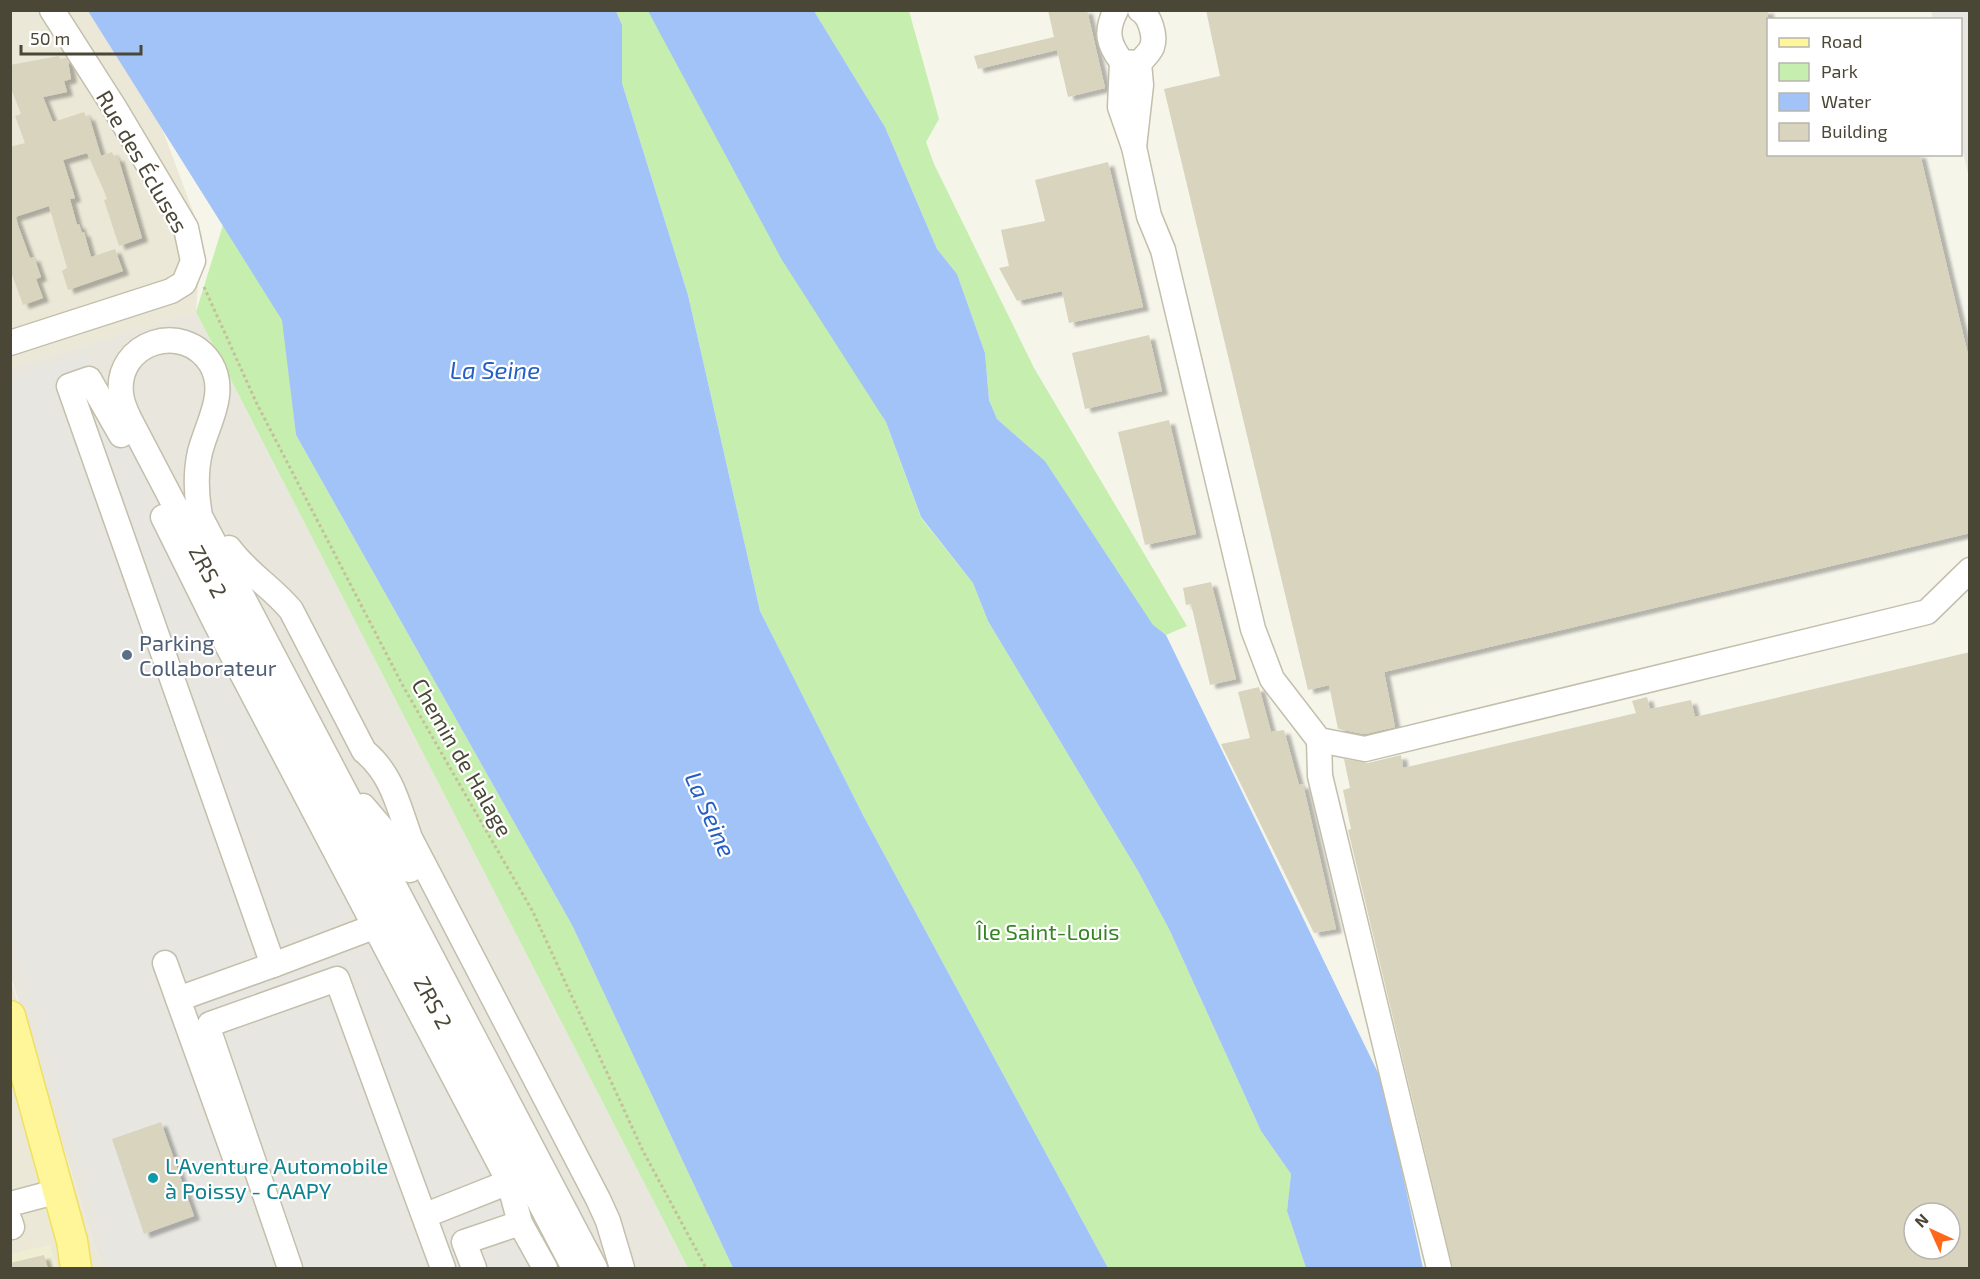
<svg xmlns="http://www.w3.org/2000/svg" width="1980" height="1279" viewBox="0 0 1980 1279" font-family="'Exo 2',sans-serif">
<defs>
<filter id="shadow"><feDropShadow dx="6" dy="4" stdDeviation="1.5" flood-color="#0004"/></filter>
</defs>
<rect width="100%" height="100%" fill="#f6f5ea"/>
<g fill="#ebe8d7">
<path d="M11,11H89L153,104L202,236L196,312L11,368Z"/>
<path d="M10,977L48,1099L101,1268H11Z"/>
</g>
<path fill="#e9e6de" d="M196,312L688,1268H101L11,977L10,368Z"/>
<path fill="#f0eed2" d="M50,1245L57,1268H11L10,1254Z"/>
<g fill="#c5eeaf">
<path d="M616,11H648L886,422L921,518L973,583L988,621L1138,871L1170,931L1261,1131L1291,1174L1287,1211L1306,1268H1108L864,817L760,611L688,295L622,83V25Z"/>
<path d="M814,11H909L939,119L926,142L934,164L1034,368L1187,626L1166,635L1154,627L1045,461L997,419L989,400L985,353L957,274L937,249L885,127Z"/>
<path d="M223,225L283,320L296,435L572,925L733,1268H688L196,312Z"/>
</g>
<g fill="#e7e6e1">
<path d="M1931,11H1969V178L1960,139V20L1933,19Z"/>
<path d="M85,354L567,1268H111L11,932L10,379Z"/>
</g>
<g fill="#a1c3f8">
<path d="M88,11H616L622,25V83L688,295L760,611L864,817L1108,1268H733L572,925L296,435L282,320Z"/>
<path d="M648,11H814L885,127L937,249L957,274L985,353L989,400L997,419L1045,461L1153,625L1166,635L1383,1083L1423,1268H1306L1287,1211L1291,1174L1261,1131L1170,931L1138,871L988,621L973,583L921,517L886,422L782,260Z"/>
</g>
<g fill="#d9d4be" fill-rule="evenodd" filter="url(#shadow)">
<path d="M1048,10H1087L1105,88L1068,97L1057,50L978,69L974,56L1054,37Z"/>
<path d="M1206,10H1768V154H1920L1970,363V533L1384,672L1395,727L1365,734L1338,729L1329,685L1308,690L1164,89L1220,76Z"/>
<path d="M59,56L60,59L66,58L68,61L71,79L64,81L67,92L43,97L53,122L84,112L86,117L89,116L101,156L112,152L115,158L118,157L142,238L119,246L104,200L107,199L104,191L87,153L63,160L75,198L70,199L77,225L79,224L82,233L84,232L91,257L115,249L123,271L68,290L62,271L67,268L49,206L15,217L30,258L34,257L41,277L36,279L43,298L23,305L10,269V147L25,143L15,116L21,114L10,86V65Z"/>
<path d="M1108,162L1143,307L1069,323L1062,291L1017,301L999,268L1009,266L1001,230L1045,221L1035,180Z"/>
<path d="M1149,335L1162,391L1085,409L1072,353Z"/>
<path d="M1169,420L1196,534L1145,545L1118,432Z"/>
<path d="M1211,582L1236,679L1210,685L1191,604L1186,605L1183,588Z"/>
<path d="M1970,652V1269H1453L1348,830L1351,829L1343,790L1350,788L1344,759L1368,763L1401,755L1403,768L1636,713L1632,701L1647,697L1650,709L1691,700L1695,717ZM1914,1213H1950V1249H1914Z"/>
<path d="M1259,687L1271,732L1284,730L1299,785L1303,784L1336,929L1314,933L1221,744L1250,738L1238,692Z"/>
<path d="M161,1122L194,1216L144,1234L112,1139Z"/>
<path d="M44,1255L48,1269H10V1263Z"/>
</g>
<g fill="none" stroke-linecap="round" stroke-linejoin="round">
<defs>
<g id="minor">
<path d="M1116,10C1105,31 1108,44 1122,62L1139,63C1143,59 1150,52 1152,47C1156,36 1150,16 1140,10"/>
<path d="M1122,62L1120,107L1134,147L1141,85L1139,63"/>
<path d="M1134,147L1149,216L1163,250L1253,629L1272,679L1319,740L1365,749L1927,612L1970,570"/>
<path d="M10,343L171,291L184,283L193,261L186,228L114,107L52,10"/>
<path d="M121,435L89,379L69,386L273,965L178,999"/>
<path d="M163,517L216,624L509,1182L520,1223"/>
<path d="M229,548C247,573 272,587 291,610L364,751C392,774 398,805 410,838L598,1199L608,1221L622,1268"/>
<path d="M1319,740L1320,776L1439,1268"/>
<path d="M363,806L397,846L410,870"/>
<path d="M165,963L234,1155"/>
<path d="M273,965L376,926"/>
<path d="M10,1204L59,1191"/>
<path d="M436,1211L509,1182"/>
<path d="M10,1221L12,1227"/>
<path d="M290,1268L208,1028L210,1024L337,979L443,1268"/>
<path d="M474,1268L464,1242L520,1223L545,1268"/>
<path d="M574,1268L130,420C126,412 122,404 121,394C115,342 184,320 211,364C228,393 207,424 200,452C195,474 196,494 200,516L595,1268"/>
</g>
<path id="major" d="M10,1016L72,1241L76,1268"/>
</defs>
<use href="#minor" stroke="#c3bfab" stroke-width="27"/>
<use href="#major" stroke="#f0e05e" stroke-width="33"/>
<path stroke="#c6bf9b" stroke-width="3" stroke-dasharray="3 3" stroke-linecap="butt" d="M204,287L257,404L403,686L533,912L643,1151L706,1268"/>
<use href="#minor" stroke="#fff" stroke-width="24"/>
<use href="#major" stroke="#fff69a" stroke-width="30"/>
</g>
<circle fill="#5c6f8a" stroke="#fff" stroke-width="2" cx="127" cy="655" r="6"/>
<circle fill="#0f9aa8" stroke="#fff" stroke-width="2" cx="153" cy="1178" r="6"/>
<g text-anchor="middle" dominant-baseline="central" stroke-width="4.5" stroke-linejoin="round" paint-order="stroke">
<g font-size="22" fill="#4b4737" stroke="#fff">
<text transform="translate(143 161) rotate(60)">Rue des Écluses</text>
<text transform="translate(209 571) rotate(62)">ZRS 2</text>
<text transform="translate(463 757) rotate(60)">Chemin de Halage</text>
<text transform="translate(434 1002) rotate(62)">ZRS 2</text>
</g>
<g font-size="22" fill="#4e5e75" stroke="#fff" text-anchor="start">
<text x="139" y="642">Parking<tspan x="139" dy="25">Collaborateur</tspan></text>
</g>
<g font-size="22" fill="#348423" stroke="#fff">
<text x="1048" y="931">Île Saint-Louis</text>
</g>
<g font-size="22" fill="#0d838f" stroke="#fff" text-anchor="start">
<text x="165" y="1165">L'Aventure Automobile<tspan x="165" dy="25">à Poissy - CAAPY</tspan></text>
</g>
<g font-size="24" font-style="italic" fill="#2460c3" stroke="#fff">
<text x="495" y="369">La Seine</text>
<text transform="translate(711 814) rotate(66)">La Seine</text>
</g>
</g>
<rect width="1980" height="1279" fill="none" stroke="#4b4737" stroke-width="24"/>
<rect x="1767" y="18" width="195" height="138" fill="#ffffff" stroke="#b7b5af" stroke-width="1.5"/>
<rect x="1779" y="38" width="30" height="9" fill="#fff69a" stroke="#b7b5af" stroke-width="1.5"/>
<text x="1821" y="48" font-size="18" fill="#4b4737">Road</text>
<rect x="1779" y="63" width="30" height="18" fill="#c5eeaf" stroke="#b7b5af" stroke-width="1.5"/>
<text x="1821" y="78" font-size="18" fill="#4b4737">Park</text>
<rect x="1779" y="93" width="30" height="18" fill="#a1c3f8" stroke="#b7b5af" stroke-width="1.5"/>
<text x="1821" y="108" font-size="18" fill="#4b4737">Water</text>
<rect x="1779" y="123" width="30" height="18" fill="#d9d4be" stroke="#b7b5af" stroke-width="1.5"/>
<text x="1821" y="138" font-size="18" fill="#4b4737">Building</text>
<g transform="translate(1932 1231) rotate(315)"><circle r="28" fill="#ffffff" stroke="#b7b5af" stroke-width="1.5"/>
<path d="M0-4.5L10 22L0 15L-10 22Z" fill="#ff6818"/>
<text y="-9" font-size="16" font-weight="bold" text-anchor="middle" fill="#4b4737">N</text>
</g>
<path d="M21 45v9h120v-9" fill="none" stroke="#4b4737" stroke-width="3"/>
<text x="30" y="45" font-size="18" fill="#4b4737" stroke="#ffffff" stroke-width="4.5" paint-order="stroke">50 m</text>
</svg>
